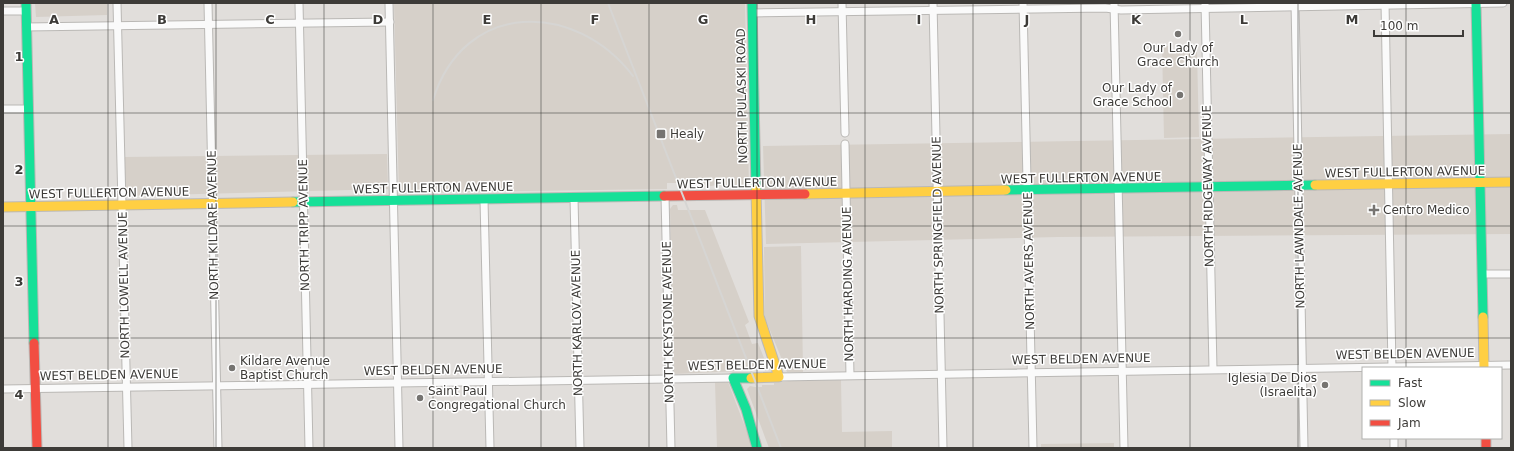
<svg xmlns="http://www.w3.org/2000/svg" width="1514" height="451" viewBox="0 0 1514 451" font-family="'DejaVu Sans',sans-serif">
<rect width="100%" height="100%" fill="#e1dedb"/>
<g fill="#d6d0c9">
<path d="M35,3H107V15L36,17Z"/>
<path d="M394,3H745L749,185H717L699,188L697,183H667V189L399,193Z"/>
<path d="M1162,46H1168V52H1197L1199,137L1164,138Z"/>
<path d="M1511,134V234L1058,237L766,244L763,146Z"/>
<path d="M387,154L388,189L125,196L124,157Z"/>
<path d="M673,205H677L678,210H705L749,322L745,325L752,344L758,343L766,363L762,367L739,368L740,371L674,374L670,209Z"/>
<path d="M801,246L803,372H787L765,318L764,247Z"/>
<path d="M841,380L842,432L892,431V448H769L747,389L750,386L755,387H762V385H774V383L790,381Z"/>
<path d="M715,382H728L753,448H717Z"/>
<path d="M1114,443V448H1041V444Z"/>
</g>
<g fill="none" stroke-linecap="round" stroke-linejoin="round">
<defs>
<g id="street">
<path d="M117,3L128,448"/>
<path d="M208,3L218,448"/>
<path d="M299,3L309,448"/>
<path d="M389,3L399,448"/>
<path d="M842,3L845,133"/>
<path d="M933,3L943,448"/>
<path d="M1023,3L1033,448"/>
<path d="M1114,3L1124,448"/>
<path d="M1205,3L1213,369"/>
<path d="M1295,3L1304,448"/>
<path d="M1385,3L1392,368"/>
<path d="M3,11H26"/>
<path d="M753,13L1105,8L1121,10L1503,3"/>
<path d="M26,27L390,22"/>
<path d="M3,109H28"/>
<path d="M845,144L850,375"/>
<path d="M665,196L671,448"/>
<path d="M574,198L580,448"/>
<path d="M484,200L490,448"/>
<path d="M1482,274H1511"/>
<path d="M779,377L1511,365"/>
<path d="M3,389L733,378"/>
<path d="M1394,438V448"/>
</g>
<g id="fast">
<path d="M26,3L34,343"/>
<path d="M752,3L756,190"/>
<path d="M1476,3L1483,317"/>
<path d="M1006,190L1315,185"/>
<path d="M293,202L664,196"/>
<path d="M751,378H733L746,409L757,448"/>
</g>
<g id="slow">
<path d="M1315,185L1511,182"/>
<path d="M805,194L1006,190"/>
<path d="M3,207L293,202"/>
<path d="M1483,317L1484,368"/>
<path d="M751,378L779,377L759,316L756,190"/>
</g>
<g id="jam">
<path d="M664,196L805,194"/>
<path d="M34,343L37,448"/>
<path d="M1486,438V448"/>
</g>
</defs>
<use href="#street" stroke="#bab8b5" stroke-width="9"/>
<use href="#fast" stroke="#bab8b5" stroke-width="11"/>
<use href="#slow" stroke="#bab8b5" stroke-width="11"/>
<use href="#jam" stroke="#bab8b5" stroke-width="11"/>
<use href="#street" stroke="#fafafa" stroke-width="7"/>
<use href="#fast" stroke="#16e098" stroke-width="9"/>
<use href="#slow" stroke="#ffcf43" stroke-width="9"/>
<use href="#jam" stroke="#f24e42" stroke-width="9"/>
<g stroke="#d6d5d3" stroke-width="2">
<path d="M608,3L781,448"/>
<path d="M433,100C464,0 575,0 633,76"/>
</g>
</g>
<path fill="none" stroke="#3d3b38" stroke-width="1" stroke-opacity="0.55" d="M108,3V448M216,3V448M324,3V448M433,3V448M541,3V448M649,3V448M757,3V448M865,3V448M973,3V448M1081,3V448M1190,3V448M1298,3V448M1406,3V368M3,113H1511M3,226H1511M3,338H1511M1406,438V448"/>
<g fill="#767471" stroke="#fff" stroke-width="1.5">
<circle cx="1178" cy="34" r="4"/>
<circle cx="1180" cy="95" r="4"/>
<rect x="656" y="129" width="10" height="10" rx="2"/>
<path d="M1372 204h4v4h4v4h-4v4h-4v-4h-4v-4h4z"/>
<circle cx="232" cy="368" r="4"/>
<circle cx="1325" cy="385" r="4"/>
<circle cx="420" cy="398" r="4"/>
</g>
<g text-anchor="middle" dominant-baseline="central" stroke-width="3" stroke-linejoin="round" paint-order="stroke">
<g font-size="12" fill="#3d3b38" stroke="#fff" text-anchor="start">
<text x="1178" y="48" text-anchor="middle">Our Lady of<tspan x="1178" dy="14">Grace Church</tspan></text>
<text x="1172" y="88" text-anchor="end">Our Lady of<tspan x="1172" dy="14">Grace School</tspan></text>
<text x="670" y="134">Healy</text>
<text x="1383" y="210">Centro Medico</text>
<text x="240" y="361">Kildare Avenue<tspan x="240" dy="14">Baptist Church</tspan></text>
<text x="1317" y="378" text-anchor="end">Iglesia De Dios<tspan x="1317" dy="14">(Israelita)</tspan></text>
<text x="428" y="391">Saint Paul<tspan x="428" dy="14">Congregational Church</tspan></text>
</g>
<g font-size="12" fill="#3d3b38" stroke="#fff">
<text transform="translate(742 96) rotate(-91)">NORTH PULASKI ROAD</text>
<text transform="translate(1405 172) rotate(-1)">WEST FULLERTON AVENUE</text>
<text transform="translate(1081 178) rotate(-1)">WEST FULLERTON AVENUE</text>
<text transform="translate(757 183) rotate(-1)">WEST FULLERTON AVENUE</text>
<text transform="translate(1208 186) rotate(-91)">NORTH RIDGEWAY AVENUE</text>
<text transform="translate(433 188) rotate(-1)">WEST FULLERTON AVENUE</text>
<text transform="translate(109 193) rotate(-1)">WEST FULLERTON AVENUE</text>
<text transform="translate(213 225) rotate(-91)">NORTH KILDARE AVENUE</text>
<text transform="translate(304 225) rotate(-91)">NORTH TRIPP AVENUE</text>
<text transform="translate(938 225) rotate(-91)">NORTH SPRINGFIELD AVENUE</text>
<text transform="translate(1299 226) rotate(-91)">NORTH LAWNDALE AVENUE</text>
<text transform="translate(1029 261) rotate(-91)">NORTH AVERS AVENUE</text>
<text transform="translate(848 284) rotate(-91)">NORTH HARDING AVENUE</text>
<text transform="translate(124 285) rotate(-91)">NORTH LOWELL AVENUE</text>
<text transform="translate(668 322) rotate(-91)">NORTH KEYSTONE AVENUE</text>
<text transform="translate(577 323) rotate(-91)">NORTH KARLOV AVENUE</text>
<text transform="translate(1405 354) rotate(-1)">WEST BELDEN AVENUE</text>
<text transform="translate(1081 359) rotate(-1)">WEST BELDEN AVENUE</text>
<text transform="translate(757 365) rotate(-1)">WEST BELDEN AVENUE</text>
<text transform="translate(433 370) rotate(-1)">WEST BELDEN AVENUE</text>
<text transform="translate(109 375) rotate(-1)">WEST BELDEN AVENUE</text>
</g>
</g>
<g font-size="13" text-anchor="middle" font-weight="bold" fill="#3d3b38" stroke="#fff" stroke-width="3" stroke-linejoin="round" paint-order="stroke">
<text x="54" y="24">A</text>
<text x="162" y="24">B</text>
<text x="270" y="24">C</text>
<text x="378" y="24">D</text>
<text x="487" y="24">E</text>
<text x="595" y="24">F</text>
<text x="703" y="24">G</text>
<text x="811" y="24">H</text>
<text x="919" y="24">I</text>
<text x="1027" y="24">J</text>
<text x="1136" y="24">K</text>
<text x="1244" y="24">L</text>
<text x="1352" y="24">M</text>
<text x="19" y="61">1</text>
<text x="19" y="174">2</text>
<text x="19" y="286">3</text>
<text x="19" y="399">4</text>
</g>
<rect width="1514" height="451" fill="none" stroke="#3d3b38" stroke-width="8"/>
<rect x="1362" y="367" width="140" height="72" fill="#ffffff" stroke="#b1b1af"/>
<rect x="1370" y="380" width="20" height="6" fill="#16e098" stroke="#b1b1af"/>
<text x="1398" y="387" font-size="12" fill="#3d3b38">Fast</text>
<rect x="1370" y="400" width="20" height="6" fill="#ffcf43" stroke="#b1b1af"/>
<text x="1398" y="407" font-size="12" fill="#3d3b38">Slow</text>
<rect x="1370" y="420" width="20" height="6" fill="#f24e42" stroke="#b1b1af"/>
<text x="1398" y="427" font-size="12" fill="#3d3b38">Jam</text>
<path d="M1374 30v6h89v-6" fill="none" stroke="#3d3b38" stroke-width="2"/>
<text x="1380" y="30" font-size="12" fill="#3d3b38" stroke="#ffffff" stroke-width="3" paint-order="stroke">100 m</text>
</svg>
